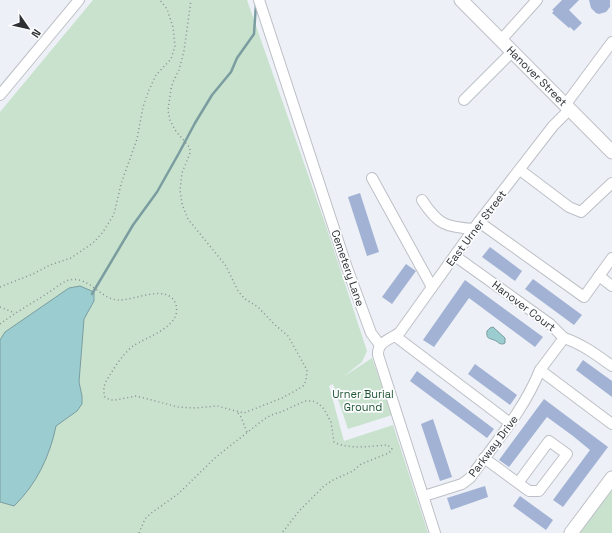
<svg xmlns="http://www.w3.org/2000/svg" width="612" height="533" viewBox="0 0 612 533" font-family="'Space Grotesk',sans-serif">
<rect width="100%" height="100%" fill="#edf0f6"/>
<g fill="#c8e2ce">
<path d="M93,0H247L326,226L367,351L362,362L343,377L372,358L392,415L348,429L333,384L329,386L344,441L393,425L428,533H0V112Z"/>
<path d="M612,486V533H579Z"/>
</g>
<g fill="#9bcccf" stroke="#7b9da0">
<path d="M80,286L94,292V301L84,319L83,332L79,382L82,396V404L77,411L56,426C50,456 36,485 14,506L0,502V340L5,332L69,288Z"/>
<path d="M493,327L505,338V343L503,344C498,344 499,342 494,340C489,338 486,339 487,331L490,328Z"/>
</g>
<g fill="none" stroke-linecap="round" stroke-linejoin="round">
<path stroke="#7b9da0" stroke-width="2.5" d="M92,294L133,225L157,192L179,153L195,123L212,95L231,72L237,58L254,34L256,4"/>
</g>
<g fill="#a2b2d4">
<path d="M562,0H579L569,10L582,23L574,31L570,27L569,28L552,13L554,11L552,10Z"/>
<path d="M589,0H610V7L606,12L599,14L596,13L591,8Z"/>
<path d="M360,193L379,252L367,256L348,197Z"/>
<path d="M490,247L522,271L515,281L482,257Z"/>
<path d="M406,264L416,271L392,304L382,297Z"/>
<path d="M533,279L582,315L574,325L525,289Z"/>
<path d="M465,280L543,337L535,347L469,298L434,347L423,340Z"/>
<path d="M583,360L612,381V397L576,370Z"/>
<path d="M475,364L517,395L510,405L468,374Z"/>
<path d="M417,371L494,429L487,438L410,381Z"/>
<path d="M544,399L608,447L563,507L553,500L590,450L573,436L547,417L509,467L499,460Z"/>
<path d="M433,419L452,477L440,481L421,424Z"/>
<path d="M485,486L488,497L451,510L447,498Z"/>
<path d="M520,496L553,520L546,530L513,506Z"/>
</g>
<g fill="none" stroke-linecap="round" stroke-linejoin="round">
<defs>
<g id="minor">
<path d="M259,0L346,265L371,333L380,345"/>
<path d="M501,40L537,0"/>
<path d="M0,95L79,0"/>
<path d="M464,100L513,51"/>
<path d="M566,104L612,42"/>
<path d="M520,170L569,207L581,212L612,183"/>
<path d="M372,178L432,287"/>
<path d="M422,200C438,225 446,227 474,229"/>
<path d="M479,222L584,297L612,258"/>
<path d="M455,256L550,324L564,338L540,370L612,424"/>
<path d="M599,276L612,286"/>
<path d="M395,336L510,423"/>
<path d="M564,338C582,344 597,355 612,366"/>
<path d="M484,458L529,491H539L567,454L549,441L518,483"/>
<path d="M424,496L462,484L470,478C495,443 524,410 540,370"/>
<path d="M435,533L378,355C377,341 391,340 400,332L478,223L553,126L570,109"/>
</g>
<g id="major">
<path d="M461,0L612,152"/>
<path d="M571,533L612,478"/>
</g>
</defs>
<use href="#minor" stroke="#bdc0c6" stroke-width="12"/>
<use href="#major" stroke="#bdc0c6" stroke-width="15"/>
<g stroke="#8d8f93" stroke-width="1.5" stroke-dasharray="1 3" stroke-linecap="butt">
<path d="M0,287L33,274L50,265L71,258L93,243L103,232L114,214L121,184L137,139L143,107L149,90L156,75L171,59L175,46L173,27L167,9L160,0"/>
<path d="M0,307L15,313"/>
<path d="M0,324C15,313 32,303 48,293C54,289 60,284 66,281C88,273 99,299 118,300C134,301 169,282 176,305C182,327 146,337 133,346C123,354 116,365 110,375C105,382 102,388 105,397L110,400H115L136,396L178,407L196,408L217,406L244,413L282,398L295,391L303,386L306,381L307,370L288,336L274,324L258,307L245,299L238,291L226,266L188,219L182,204L180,190L182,173L190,153V148L175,130L170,120L168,110L171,89L173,82L179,70L184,51L191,0"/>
<path d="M238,413L241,417L247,432"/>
<path d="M139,533L145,519L150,514L178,494L216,457L263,420L271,415L281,412L305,401H313L319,404L324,409L331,422L334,442C349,450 371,446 387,445L390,447L392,449L389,453L361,464L353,471L333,480L324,486L299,511L282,533"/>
</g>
<use href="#minor" stroke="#fff" stroke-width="10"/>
<use href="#major" stroke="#fff" stroke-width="13"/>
</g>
<g text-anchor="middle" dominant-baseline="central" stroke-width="3.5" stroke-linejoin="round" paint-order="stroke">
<g font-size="11" fill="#2f3033" stroke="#fcfdfe">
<text transform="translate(537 76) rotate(45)">Hanover Street</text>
<text transform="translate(476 228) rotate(-53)">East Urner Street</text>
<text transform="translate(348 268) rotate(71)">Cemetery Lane</text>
<text transform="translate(524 306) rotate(37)">Hanover Court</text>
<text transform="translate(493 446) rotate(-53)">Parkway Drive</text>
</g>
<g font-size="11" fill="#1f5533" stroke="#fcfdfe">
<text x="363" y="394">Urner Burial<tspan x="363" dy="13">Ground</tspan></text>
</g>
</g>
<g transform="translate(28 28) rotate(124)" stroke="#fcfdfe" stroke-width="3" paint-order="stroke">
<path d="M0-3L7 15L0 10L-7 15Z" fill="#2f3033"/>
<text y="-6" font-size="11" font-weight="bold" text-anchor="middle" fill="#2f3033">N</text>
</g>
</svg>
